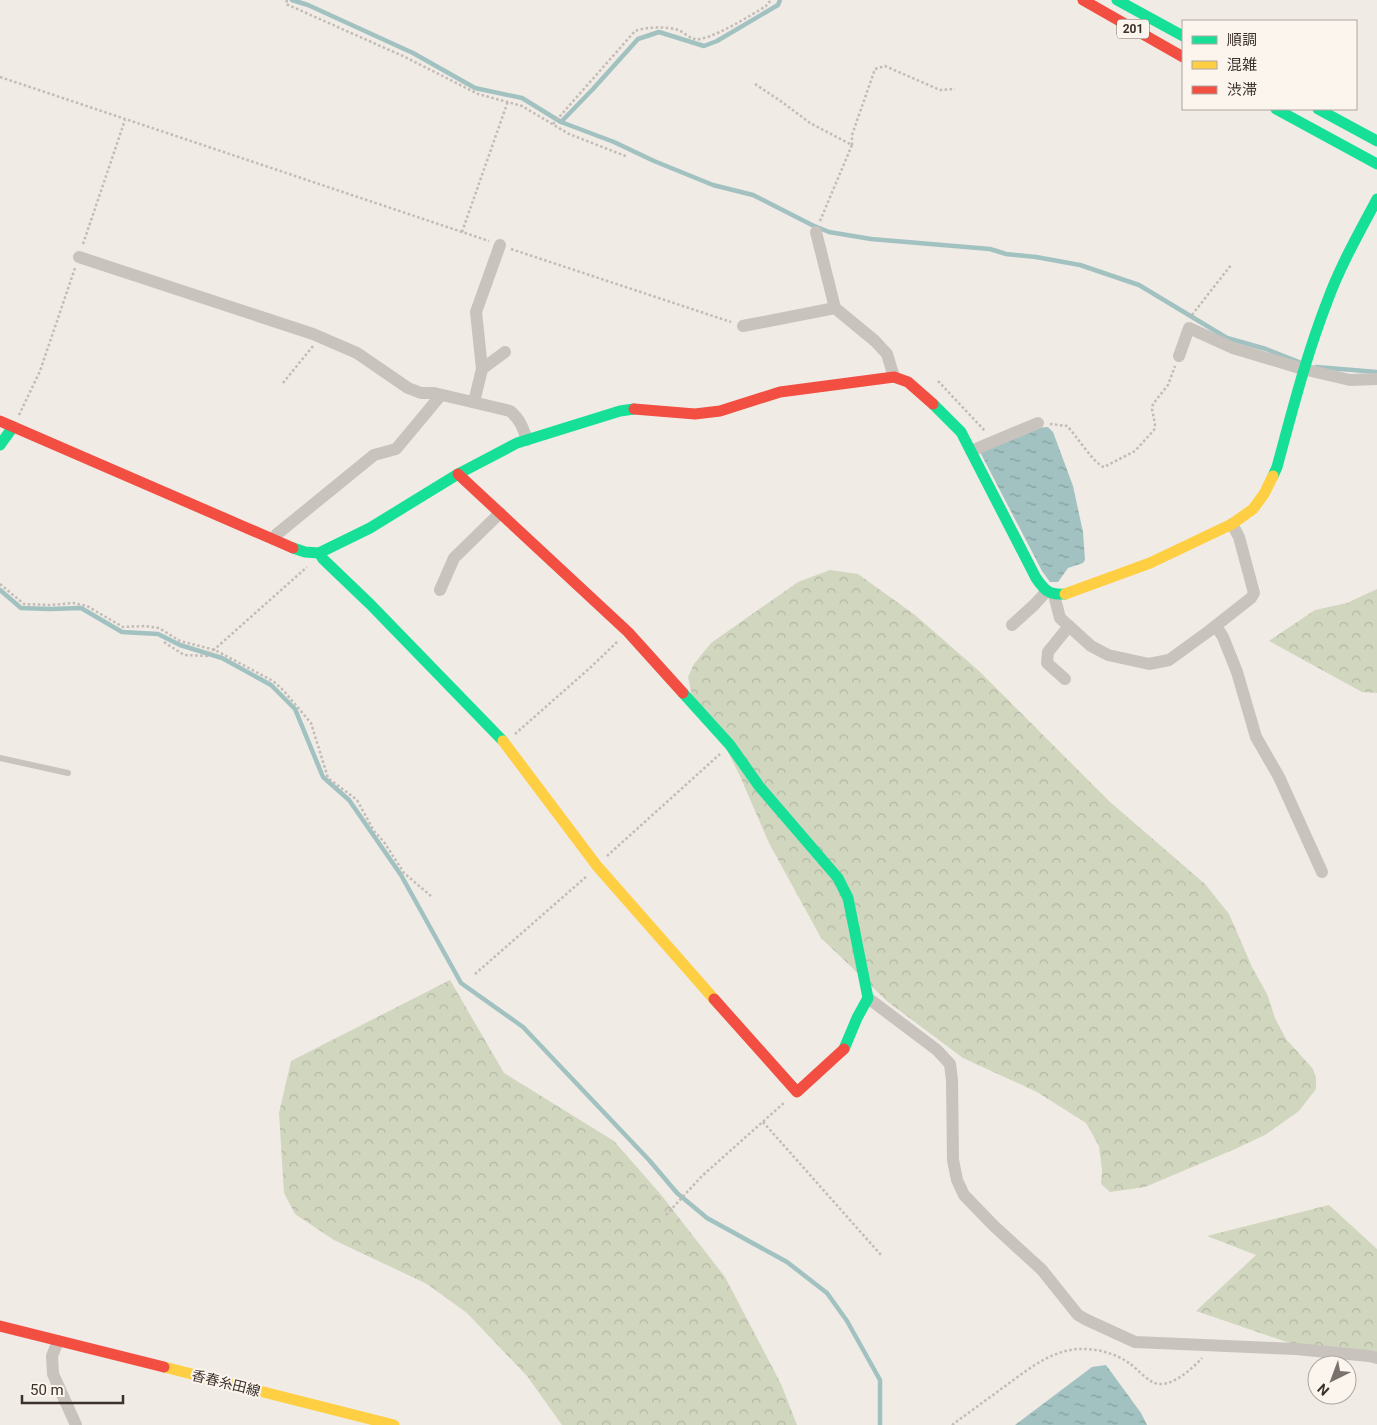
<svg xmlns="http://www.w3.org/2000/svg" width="1377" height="1425" viewBox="0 0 1377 1425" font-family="Roboto,'Noto Sans JP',sans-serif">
<defs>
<pattern id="forest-crowns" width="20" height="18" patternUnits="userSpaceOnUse" patternTransform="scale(1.25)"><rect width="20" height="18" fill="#d1d6bf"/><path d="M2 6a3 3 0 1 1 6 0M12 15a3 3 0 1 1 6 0" fill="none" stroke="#b4b8a4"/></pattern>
<pattern id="water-ripples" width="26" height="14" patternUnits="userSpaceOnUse" patternTransform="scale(1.25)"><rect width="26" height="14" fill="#a1c2c1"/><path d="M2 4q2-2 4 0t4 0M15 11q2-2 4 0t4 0" fill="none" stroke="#849e9d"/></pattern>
</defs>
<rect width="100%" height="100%" fill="#f0ebe5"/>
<g fill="url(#forest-crowns)">
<path d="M830,570L858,574L915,615L979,671L1110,802L1205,884L1229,914L1252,967L1267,994L1275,1018L1286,1039L1313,1069L1316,1078V1089L1299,1111L1265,1135L1235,1149L1145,1187L1110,1192L1101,1184L1102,1170L1099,1146L1086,1123L1037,1092L963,1058L888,1002L821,938L769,843L739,774L727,750L692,696L688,677L694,664L711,643L798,582Z"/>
<path d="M1377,589V693L1362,692L1269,641L1315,610L1347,603Z"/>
<path d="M450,980L504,1073L614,1141L662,1196L725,1277L781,1384L797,1425H562L527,1376L467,1313L427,1284L334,1240L295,1214L284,1193L279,1113L291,1061Z"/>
<path d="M1329,1205L1377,1249V1363L1310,1350L1196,1311L1256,1255L1207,1236Z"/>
</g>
<g fill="url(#water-ripples)">
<path d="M1048,427L1053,432L1073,486L1083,532L1085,560L1083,563L1068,568L1058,582H1050L1042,571L980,452L1034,428Z"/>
<path d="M1106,1365L1141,1413L1147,1425H1015L1092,1367Z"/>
</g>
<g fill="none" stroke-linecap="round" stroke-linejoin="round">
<g stroke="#a1c2c1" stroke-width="4.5">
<path d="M292,0L308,5L413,53L475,88L522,98L561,122L614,142L654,161L713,185L753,195L812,225L829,232L871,239L990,249L1006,254L1036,257L1080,265L1139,285L1227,338L1266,349L1299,362"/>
<path d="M561,122L593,89L638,39L659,32L704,46L717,41L778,5L780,0"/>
<path d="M1316,367L1377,372"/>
<path d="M0,590L21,608L50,609L81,608L122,632L158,634L180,645L222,658L271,685L295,709L323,777L349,800L401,875L461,983L523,1027L649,1160L677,1193L707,1218L787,1262L827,1293L847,1321L880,1380V1425"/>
</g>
<g stroke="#c2bbb6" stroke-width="2.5" stroke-dasharray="2.5 2.5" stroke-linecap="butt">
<path d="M287,0L286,4L405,57L478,94L522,106L569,134L628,157"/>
<path d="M0,77L489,241"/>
<path d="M755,84L782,102L810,123L852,145L820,221"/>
<path d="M553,124L635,31C646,27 666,26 678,30C684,32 689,38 695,39C708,42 753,14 766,6L771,0"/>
<path d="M852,145V135L875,69L885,66L940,90L955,89"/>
<path d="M462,232L508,101"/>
<path d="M83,244L125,120"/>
<path d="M511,249L731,322"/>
<path d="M1192,315L1231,265"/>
<path d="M938,381L985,431"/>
<path d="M283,383L313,346"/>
<path d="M19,415L40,371L75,268"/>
<path d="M1050,424L1067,426C1076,435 1094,464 1104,467L1135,451L1154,430L1155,424L1152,409L1153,404L1168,385L1175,366"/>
<path d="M0,584L24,604L51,605L73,603L87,606L123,627L145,626L159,628L180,641L215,650L273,681L283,690L311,723L328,778L357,800L374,831L384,842L404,873L431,896"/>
<path d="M164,642L184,655L207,656L307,567"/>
<path d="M515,734L591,667L617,642"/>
<path d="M607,856L720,754"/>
<path d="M475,974L587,876"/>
<path d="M763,1122L881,1255"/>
<path d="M666,1215L702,1176L785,1102"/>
<path d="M952,1425C968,1413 985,1401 1001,1389C1024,1373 1048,1351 1078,1349C1095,1348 1115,1353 1129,1363C1138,1369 1149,1384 1160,1384C1174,1385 1193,1368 1202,1358"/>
</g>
<path stroke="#c9c3be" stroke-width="6" d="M0,758L68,773"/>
<g stroke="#c9c3be" stroke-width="12">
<path d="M816,232L835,308"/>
<path d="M79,257L313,334L357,353L408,388L421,393H434L510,411C520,419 523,428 527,440"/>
<path d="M743,326L835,308L875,341L887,354L894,377"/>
<path d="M1179,356L1189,328L1233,348L1303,369L1350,380L1377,379"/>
<path d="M482,369L476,312L500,245"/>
<path d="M474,402L482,369L505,352"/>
<path d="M971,451L1038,423"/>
<path d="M274,539L277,534L374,455L396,449L441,395"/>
<path d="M440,590L454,558L500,513"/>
<path d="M1054,595L1060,618L1091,646L1108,655L1149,664L1169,660L1209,631L1251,598L1254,593L1239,537L1232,524"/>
<path d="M1012,625L1034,605L1047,591"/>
<path d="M1216,626L1223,637L1237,672L1256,737L1279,777L1322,872"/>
<path d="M1065,679L1047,663L1048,652L1069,626"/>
<path d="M868,998L937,1050L950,1064L952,1080L953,1160L957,1180L964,1195L994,1226L1042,1270L1078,1315L1087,1320L1135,1342L1296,1349L1369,1356L1377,1358"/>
<path d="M58,1341L52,1356L53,1374L76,1425"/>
</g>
<g stroke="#16e098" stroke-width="11">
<path d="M1117,0L1183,36"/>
<path d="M1276,109L1377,164"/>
<path d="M1318,109L1377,141"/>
<path d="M933,404L961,432L1036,578C1045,591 1049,595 1065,594"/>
<path d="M0,445L13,427"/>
<path d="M1273,476L1277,467C1292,412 1306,356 1327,302C1340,266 1359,233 1377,199"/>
<path d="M293,548L305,552L319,553L370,528L458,474L517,443L620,411L634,409"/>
<path d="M319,553L323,559L370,604L503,741"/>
<path d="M683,693L730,745L759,786L838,878L848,898L868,998L857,1018L844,1049"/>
</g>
<g stroke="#ffcf43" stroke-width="11">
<path d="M1065,594L1150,563L1232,524L1253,509L1264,494L1273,476"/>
<path d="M503,741L597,866L714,999"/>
<path d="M164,1367L394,1425"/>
</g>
<g stroke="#f24e42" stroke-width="11">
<path d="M1083,0L1183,57"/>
<path d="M634,409L695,414L720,411L780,392L894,377L908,382L933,404"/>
<path d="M0,421L293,548"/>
<path d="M458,474L628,632L683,693"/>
<path d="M714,999L797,1092L844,1049"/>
<path d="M0,1326L164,1367"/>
</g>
</g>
<g text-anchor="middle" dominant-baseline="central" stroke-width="4" stroke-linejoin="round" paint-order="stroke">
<rect fill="#fbf5ee" stroke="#756b66" stroke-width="1" x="1117" y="19.5" width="32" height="19" rx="4"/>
<g font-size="12" font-weight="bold" fill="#3b302b">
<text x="1133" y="29">201</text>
</g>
<g font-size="14" fill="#3b302b" stroke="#fbf5ee">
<text transform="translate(226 1383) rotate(14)">香春糸田線</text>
</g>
</g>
<rect x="1182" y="20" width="175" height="90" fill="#fbf5ee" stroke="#aea6a0"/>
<rect x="1192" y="36" width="25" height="8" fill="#16e098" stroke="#aea6a0"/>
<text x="1227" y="45" font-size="15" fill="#3b302b">順調</text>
<rect x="1192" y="61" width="25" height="8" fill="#ffcf43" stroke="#aea6a0"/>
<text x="1227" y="70" font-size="15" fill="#3b302b">混雑</text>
<rect x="1192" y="86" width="25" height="8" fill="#f24e42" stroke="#aea6a0"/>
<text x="1227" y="95" font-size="15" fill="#3b302b">渋滞</text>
<g transform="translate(1332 1380) rotate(222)"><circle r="24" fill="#fbf5ee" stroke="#aea6a0"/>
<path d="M0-4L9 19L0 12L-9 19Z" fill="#7a716c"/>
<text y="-8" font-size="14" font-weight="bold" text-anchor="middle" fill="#3b302b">N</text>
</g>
<path d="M22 1395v8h101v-8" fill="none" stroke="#3b302b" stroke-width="2.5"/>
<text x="30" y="1395" font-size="15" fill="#3b302b" stroke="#fbf5ee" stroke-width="4" paint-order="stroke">50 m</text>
</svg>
